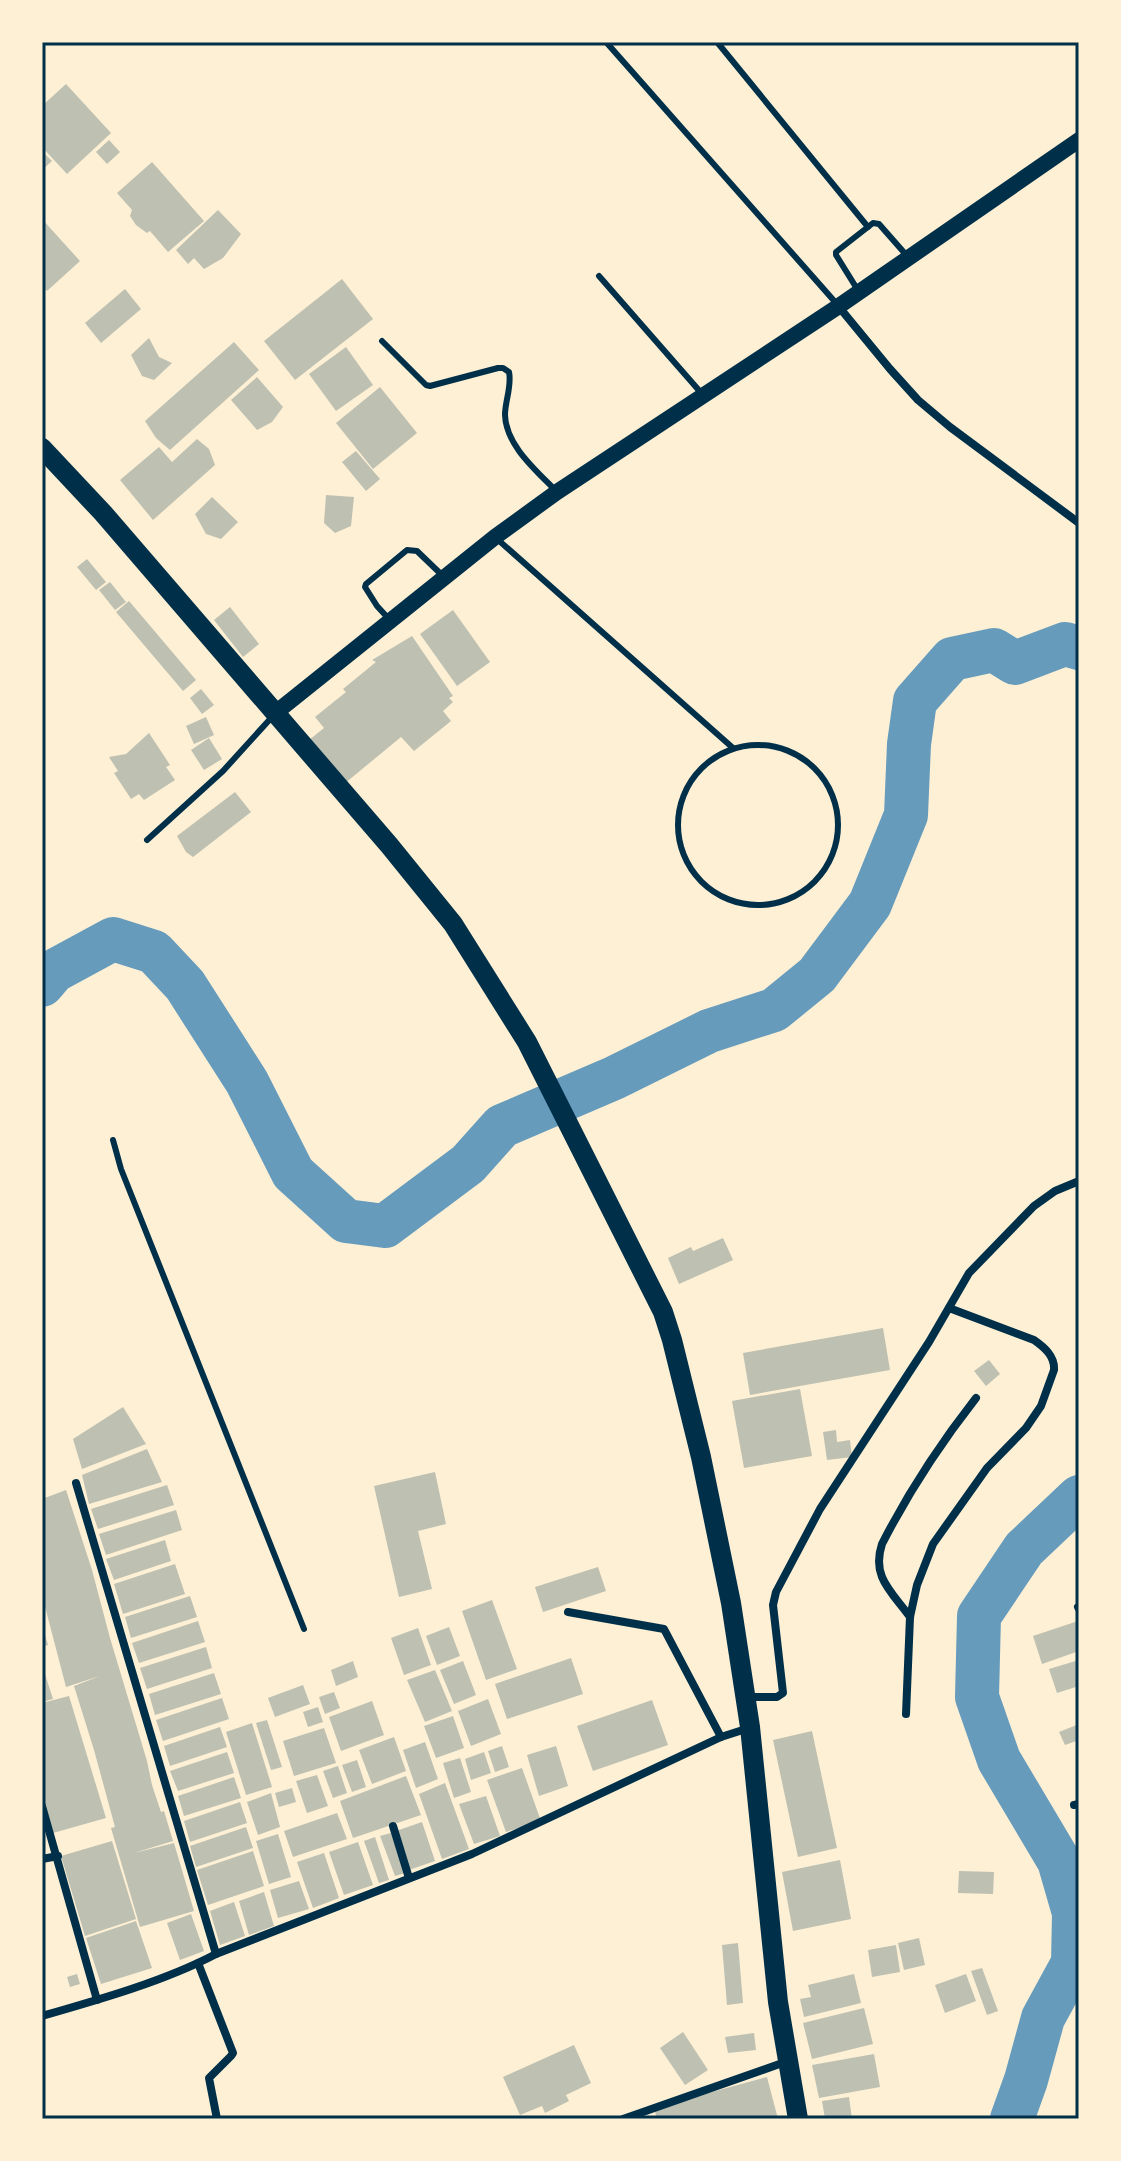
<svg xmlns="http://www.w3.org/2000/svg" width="1121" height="2161" viewBox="0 0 1121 2161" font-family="Inter,sans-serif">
<rect width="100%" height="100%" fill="#fdf0d5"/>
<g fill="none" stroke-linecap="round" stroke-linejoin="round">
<g stroke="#669bbc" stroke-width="44">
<path d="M42,985L54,971L113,939L154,952L185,985L247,1082L293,1173L346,1221L385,1226L468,1164L502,1126L614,1078L709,1031L774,1010L817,975L870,904L906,815L909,744L915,701L952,659L994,650L1015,663L1065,644L1079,648"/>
<path d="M1012,2119L1026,2080L1043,2018L1073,1963L1074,1913L1059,1861L999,1760L977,1697L979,1616L1024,1549L1079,1497"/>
</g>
</g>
<g fill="#bec0b2">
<path d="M66,84L111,133L67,174L42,147V106Z"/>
<path d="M109,140L120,152L107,164L96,152Z"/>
<path d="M42,151L52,161L42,170Z"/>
<path d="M152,162L204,221L168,252L150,231L147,233L136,225L130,216L132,210L117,193Z"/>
<path d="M218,210L241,234L223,258L204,269L194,258L188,264L176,250Z"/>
<path d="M42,219L80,261L47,291L42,286Z"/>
<path d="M342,279L373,319L295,380L264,341Z"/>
<path d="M125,289L141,309L101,343L85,323Z"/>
<path d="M149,338L159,357L172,363L154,380L142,376L131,355Z"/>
<path d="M234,342L259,370L170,450L156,438L145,421Z"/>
<path d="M346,347L373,385L336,411L309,374Z"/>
<path d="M257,377L283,407L272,422L257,430L231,400Z"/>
<path d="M380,387L417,433L373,469L336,423Z"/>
<path d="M197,439L209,449L215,465L153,520L120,480L159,447L172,462Z"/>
<path d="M356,451L380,479L366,491L342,462Z"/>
<path d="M326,495L354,497L351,526L335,533L324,523Z"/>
<path d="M212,497L238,522L221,539L206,534L195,514Z"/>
<path d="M87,559L106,582L96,590L77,567Z"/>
<path d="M110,582L126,602L115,610L99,590Z"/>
<path d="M129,601L196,680L183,691L116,612Z"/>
<path d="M230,607L259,644L243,657L214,620Z"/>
<path d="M453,610L490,662L457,686L420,634Z"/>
<path d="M412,636L453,696L449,698L453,702L443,711L451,721L414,751L401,737L344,784L309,740L324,728L315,717L346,692L343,689L376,662L372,660Z"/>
<path d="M201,689L214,705L202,714L190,698Z"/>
<path d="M206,717L214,735L194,744L186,726Z"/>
<path d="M149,733L170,765L166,767L175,780L144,800L139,794L131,799L114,773L118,771L109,757L126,754Z"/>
<path d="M209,738L222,759L204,770L191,750Z"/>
<path d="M235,792L251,812L193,857L186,852L177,836Z"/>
<path d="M723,1238L733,1260L679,1284L668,1258L691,1247L693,1251Z"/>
<path d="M883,1328L890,1370L750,1395L743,1353Z"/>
<path d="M989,1360L1000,1374L986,1386L974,1371Z"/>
<path d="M800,1389L812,1456L744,1468L732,1401Z"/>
<path d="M123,1407L146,1444L82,1469L73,1439Z"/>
<path d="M836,1430L837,1442L850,1440L852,1457L827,1460L823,1432Z"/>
<path d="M147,1449L162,1482L89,1504L82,1475Z"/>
<path d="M435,1472L446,1524L418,1531L432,1589L399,1597L374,1486Z"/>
<path d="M167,1485L174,1505L98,1529L91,1509Z"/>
<path d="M66,1490L92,1570L110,1638L147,1761L152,1785L161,1812L164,1811L173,1841L134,1853L174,1843L194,1911L140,1927L111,1828L115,1827L94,1750L74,1686L100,1676L66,1687L42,1595V1499Z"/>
<path d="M176,1510L182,1530L106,1555L99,1534Z"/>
<path d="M165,1540L171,1561L114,1580L106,1559Z"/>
<path d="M175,1564L185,1594L123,1614L114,1584Z"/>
<path d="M598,1567L606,1591L543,1612L535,1587Z"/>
<path d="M190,1596L197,1617L131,1638L125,1617Z"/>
<path d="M492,1600L517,1669L486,1680L462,1611Z"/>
<path d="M198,1621L205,1642L139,1663L132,1643Z"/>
<path d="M1078,1621L1079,1651L1042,1664L1033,1636Z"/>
<path d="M42,1626L48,1645L42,1647Z"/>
<path d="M449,1627L460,1656L437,1665L426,1636Z"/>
<path d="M418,1628L431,1665L404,1675L391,1638Z"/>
<path d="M206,1647L212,1668L147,1689L140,1668Z"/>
<path d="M571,1658L583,1694L507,1719L495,1684Z"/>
<path d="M1079,1660V1686L1057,1693L1049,1669Z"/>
<path d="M353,1661L358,1677L336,1686L331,1670Z"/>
<path d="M463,1661L476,1695L454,1704L440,1670Z"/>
<path d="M42,1665L53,1699L42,1702Z"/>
<path d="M435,1670L452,1711L425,1722L407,1680Z"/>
<path d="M214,1673L221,1694L155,1715L149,1694Z"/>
<path d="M303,1685L310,1704L275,1717L268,1698Z"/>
<path d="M334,1692L340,1708L325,1714L319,1697Z"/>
<path d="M69,1696L106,1818L53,1833L42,1797V1703Z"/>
<path d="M222,1698L229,1719L163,1741L156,1720Z"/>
<path d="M488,1699L501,1734L471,1746L458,1711Z"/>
<path d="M652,1700L668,1745L593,1771L577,1726Z"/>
<path d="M372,1701L384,1735L341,1751L329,1717Z"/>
<path d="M318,1707L323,1722L308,1727L303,1712Z"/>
<path d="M453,1716L464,1748L436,1758L424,1726Z"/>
<path d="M267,1720L282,1767L271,1770L256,1723Z"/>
<path d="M252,1723L272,1787L246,1795L226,1732Z"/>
<path d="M1079,1724V1740L1065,1745L1059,1732Z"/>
<path d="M220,1727L227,1747L170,1766L164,1746Z"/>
<path d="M324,1728L336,1763L294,1776L283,1741Z"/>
<path d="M812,1731L837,1848L798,1857L773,1740Z"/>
<path d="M394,1737L406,1771L372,1784L359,1750Z"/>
<path d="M425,1742L438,1779L416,1788L403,1750Z"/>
<path d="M502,1746L509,1767L495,1772L488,1751Z"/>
<path d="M556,1746L568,1786L539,1796L527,1755Z"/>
<path d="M227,1752L234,1773L178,1791L170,1771Z"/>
<path d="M484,1752L491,1773L471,1780L465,1759Z"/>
<path d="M460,1758L471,1792L454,1798L443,1763Z"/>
<path d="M357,1760L366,1787L352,1792L342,1765Z"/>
<path d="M338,1766L347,1793L333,1798L323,1771Z"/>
<path d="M522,1768L541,1821L506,1832L487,1780Z"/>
<path d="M317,1775L328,1806L307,1813L296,1781Z"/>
<path d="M406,1776L421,1815L353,1838L340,1801Z"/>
<path d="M234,1777L241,1798L184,1816L178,1796Z"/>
<path d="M445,1783L469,1849L442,1859L419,1794Z"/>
<path d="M292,1788L296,1802L279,1807L275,1793Z"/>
<path d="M271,1793L280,1827L258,1835L247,1802Z"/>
<path d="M486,1796L500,1836L474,1844L459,1804Z"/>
<path d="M240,1802L247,1823L190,1842L184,1821Z"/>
<path d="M337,1813L347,1839L293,1857L284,1831Z"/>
<path d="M422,1822L435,1861L409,1870L396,1831Z"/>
<path d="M246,1827L253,1848L196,1867L190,1846Z"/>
<path d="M391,1833L405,1873L395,1876L380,1836Z"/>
<path d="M278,1834L291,1877L269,1884L256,1841Z"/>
<path d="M375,1837L389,1880L379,1883L364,1841Z"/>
<path d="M112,1841L136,1919L85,1936L61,1856Z"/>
<path d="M358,1842L373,1885L344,1895L329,1852Z"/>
<path d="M253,1851L264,1886L208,1905L197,1870Z"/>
<path d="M324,1853L339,1898L313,1908L297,1862Z"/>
<path d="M840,1860L851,1919L793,1931L782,1872Z"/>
<path d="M959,1871L994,1872L993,1894L958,1893Z"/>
<path d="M299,1881L309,1909L278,1918L270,1890Z"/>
<path d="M264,1892L274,1926L249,1935L239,1901Z"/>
<path d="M234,1902L245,1936L220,1945L210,1911Z"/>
<path d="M191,1914L204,1951L180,1960L167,1923Z"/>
<path d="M136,1921L152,1968L101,1984L86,1938Z"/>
<path d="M919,1938L925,1965L904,1970L898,1943Z"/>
<path d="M738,1943L743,2003L727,2005L722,1945Z"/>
<path d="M896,1945L900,1972L872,1977L868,1950Z"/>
<path d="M982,1968L998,2011L987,2015L971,1971Z"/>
<path d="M77,1974L80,1984L70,1987L67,1977Z"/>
<path d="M854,1974L861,2003L804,2017L800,1999L811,1997L808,1985Z"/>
<path d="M966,1974L976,2001L945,2013L935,1985Z"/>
<path d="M864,2008L873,2044L812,2059L803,2023Z"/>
<path d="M683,2032L708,2070L685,2085L660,2048Z"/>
<path d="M754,2033L756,2050L728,2053L725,2037Z"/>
<path d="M574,2045L591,2083L566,2095L569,2101L545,2113L542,2106L520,2115L503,2077Z"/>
<path d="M874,2054L880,2087L819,2098L812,2065Z"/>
<path d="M767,2077L778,2119H657L654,2108Z"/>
<path d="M849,2097L852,2119H825L822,2101Z"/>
</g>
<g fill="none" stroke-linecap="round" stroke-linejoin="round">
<g stroke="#003049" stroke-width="6">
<path d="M606,42L836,303"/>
<path d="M717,42L868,227"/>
<path d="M599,276L703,395"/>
<path d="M859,292L836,255V252L873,223L879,224L908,257"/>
<path d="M382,341L426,385L430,386L498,368H503L509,372C512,386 505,401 505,415C506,446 537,471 557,492"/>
<path d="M496,538L733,748"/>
<path d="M388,618L377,606L365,587L366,584L407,550L417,551L444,577"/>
<circle cx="758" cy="825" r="80"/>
<path d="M147,840L223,771L272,717"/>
<path d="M113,1140L121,1169L304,1629"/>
</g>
<g stroke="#003049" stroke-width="8">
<path d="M839,307L890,369L918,400L950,427L1079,523"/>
<path d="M76,1483L216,1954"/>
<path d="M1078,1607L1079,1609"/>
<path d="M568,1612L664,1629L721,1737"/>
<path d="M910,1617C892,1592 871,1577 882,1544C909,1491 940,1444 976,1398"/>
<path d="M746,1697H777L783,1693L773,1605L776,1592L820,1509L929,1342L969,1273L1034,1206L1055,1191L1079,1181"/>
<path d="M906,1714L910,1617L917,1585L933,1544L987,1468L1026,1428L1041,1406L1054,1370C1055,1356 1044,1347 1034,1340L949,1308"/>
<path d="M1074,1805L1079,1804"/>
<path d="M42,1806L97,2000"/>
<path d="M393,1826L409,1878"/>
<path d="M42,1859L58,1856"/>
<path d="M198,1963L233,2053L231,2056L209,2078L217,2119"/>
<path d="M42,2016C98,2000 165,1981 216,1954L472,1854L721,1737L749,1728"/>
<path d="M623,2119L788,2061"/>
</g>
<path stroke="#003049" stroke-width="16" d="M274,714L495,537L557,492L839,306L1079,140"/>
<path stroke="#003049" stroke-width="20" d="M42,448L103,513L389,845L453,924L527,1042L663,1312L672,1340L701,1457L731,1603L750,1727L778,2002L798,2119"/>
</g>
<rect width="1121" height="2161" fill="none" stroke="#fdf0d5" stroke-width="88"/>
<rect x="44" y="44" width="1033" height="2073" fill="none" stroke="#003049" stroke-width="3"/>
</svg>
